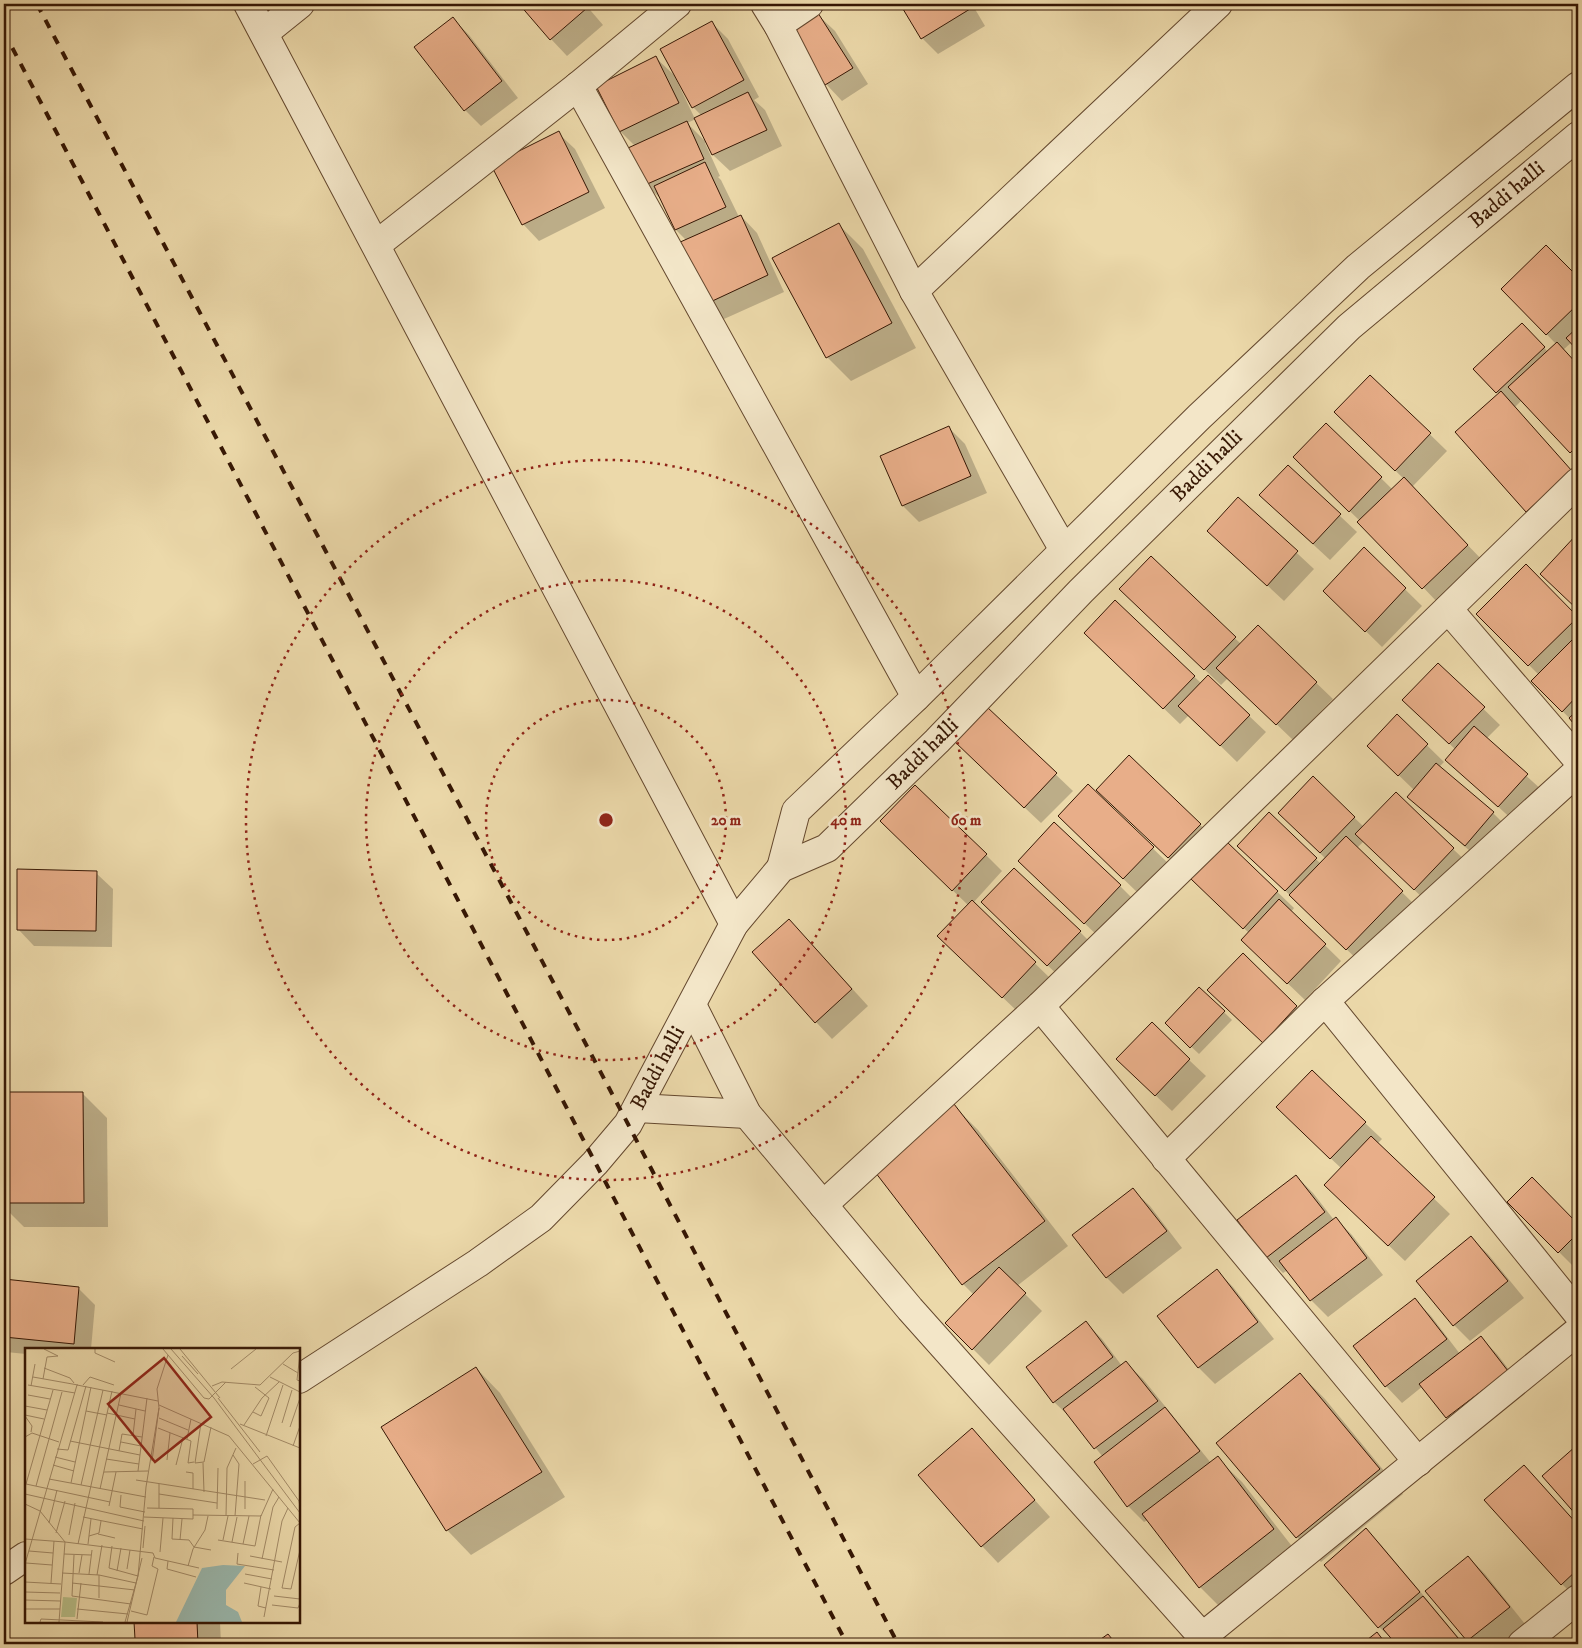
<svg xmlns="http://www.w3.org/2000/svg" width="1582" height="1648" viewBox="0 0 1582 1648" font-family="'IM FELL DW Pica',serif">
<rect width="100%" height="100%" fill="#ecd9aa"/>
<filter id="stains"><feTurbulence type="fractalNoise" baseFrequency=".004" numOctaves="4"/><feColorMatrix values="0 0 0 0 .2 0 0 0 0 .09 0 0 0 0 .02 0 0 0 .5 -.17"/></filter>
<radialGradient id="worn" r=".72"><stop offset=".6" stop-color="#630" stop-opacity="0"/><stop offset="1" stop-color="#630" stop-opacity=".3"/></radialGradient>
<g fill="#0003">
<path d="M521,4H585L603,25L567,56L551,39Z"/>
<path d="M901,4H972L985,26L938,54L922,38Z"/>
<path d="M818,15L835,31L868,84L842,101L826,84Z"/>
<path d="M453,19L469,35L518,98L481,126L465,110Z"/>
<path d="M711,22L728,39L759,97L754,100L765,110L782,146L730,171L713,155L696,119L687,123L706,142L705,143L720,176L718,177L721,180L739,217L741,216L757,233L784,292L724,319L707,303L687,241L676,230L663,201L646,185L635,146L620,131L656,58L674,75L695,119L702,116L693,107L661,49Z"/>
<path d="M558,133L575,149L605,208L539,241L523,224Z"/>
<path d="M838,224L863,249L916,348L851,381L827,357Z"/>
<path d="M1546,246L1578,278V349L1572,342L1563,350L1578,366V459L1522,400L1515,407L1578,478L1543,527L1527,511L1499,394L1475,369L1538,341L1548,352L1556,344L1503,289Z"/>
<path d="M1370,376L1447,451L1412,487L1484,562L1439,604L1360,521L1294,457L1326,424L1393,490L1404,479L1352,429Z"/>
<path d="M949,428L965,444L987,493L919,522L903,506L881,457Z"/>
<path d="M1288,467L1357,532L1330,560L1277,511Z"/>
<path d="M1239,499L1314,569L1284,601L1209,531Z"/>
<path d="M1578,534V609L1542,574Z"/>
<path d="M1364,549L1422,606L1382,647L1325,591Z"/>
<path d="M1151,558L1241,644L1258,627L1333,699L1293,740L1228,678L1221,685L1137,606Z"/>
<path d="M1526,566L1578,618V727L1533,681L1539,675L1478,614Z"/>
<path d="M1115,601L1202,684L1208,677L1266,732L1237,762L1189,715L1180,724L1102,649Z"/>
<path d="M1438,665L1500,725L1486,739L1544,792L1516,823L1447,760L1456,750L1420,716Z"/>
<path d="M987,709L1073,791L1041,823L972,758Z"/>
<path d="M1397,716L1444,762L1439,767L1493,813L1509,829L1482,861L1425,813L1408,796L1414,790L1385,762Z"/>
<path d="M1129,757L1217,841L1185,874L1114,806Z"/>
<path d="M1313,778L1364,827L1453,849L1470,865L1431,906L1364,841L1357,848L1418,908L1363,965L1255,862L1269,814L1321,864L1326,859L1296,830Z"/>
<path d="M1088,786L1169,864L1140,895L1076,833Z"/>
<path d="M898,838L986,855L1002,871L973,903L1052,980L1020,1014L955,952L968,905Z"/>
<path d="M1227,843L1294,908L1291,912L1341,961L1305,1000L1259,956L1249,933L1209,895Z"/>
<path d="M96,873L113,889L112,947L34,946L18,929Z"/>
<path d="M1036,877L1120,886L1136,902L1101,939Z"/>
<path d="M999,919L1080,932L1096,948L1064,981Z"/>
<path d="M805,937L868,1006L832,1039L816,1022Z"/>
<path d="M1243,955L1313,1023L1280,1058L1225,1007Z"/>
<path d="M1199,988L1232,1020L1199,1054L1166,1023Z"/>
<path d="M1189,1060L1206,1076L1172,1111L1134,1075Z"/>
<path d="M4,1093H82L107,1118L108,1227H24L4,1207Z"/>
<path d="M954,1106L978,1130L1068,1246L1017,1286L1042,1311L989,1365L947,1323L974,1295L963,1284Z"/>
<path d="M1365,1123L1382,1139L1377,1144L1450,1214L1405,1261L1342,1201L1341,1168L1294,1124Z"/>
<path d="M1296,1176L1313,1193L1334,1220L1336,1219L1352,1235L1383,1275L1328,1317L1311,1300L1288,1270L1283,1273L1267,1257Z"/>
<path d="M1532,1179L1578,1226V1265L1575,1268L1509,1202Z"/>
<path d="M1133,1190L1150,1206L1182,1248L1123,1294L1106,1277Z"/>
<path d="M1471,1238L1488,1254L1524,1298L1470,1341L1454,1325Z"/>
<path d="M1217,1271L1233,1287L1274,1339L1215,1384L1199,1368L1159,1316Z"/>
<path d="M4,1281L78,1288L95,1305L91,1349H26V1354L6,1352L4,1349Z"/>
<path d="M1415,1300L1431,1316L1460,1354L1481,1338L1497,1354L1523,1388L1463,1433L1447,1417L1423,1386L1402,1403L1386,1386Z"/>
<path d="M1086,1323L1102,1339L1122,1366L1126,1363L1143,1379L1211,1463L1217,1458L1242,1482L1298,1554L1224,1611L1200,1587L1148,1520L1144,1522L1128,1506L1103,1457L1071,1418L1054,1402Z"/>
<path d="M476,1368L500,1393L565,1497L471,1555L447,1530L382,1427Z"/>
<path d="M1300,1374L1325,1399L1403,1494L1321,1562L1297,1537Z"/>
<path d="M972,1430L1050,1517L998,1563L982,1546Z"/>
<path d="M1576,1448L1578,1450V1515L1544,1476Z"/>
<path d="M1524,1466L1578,1525V1600L1562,1584Z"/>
<path d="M1366,1530L1382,1546L1464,1644H1398L1379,1627Z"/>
<path d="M1468,1557L1485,1574L1525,1624L1500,1644H1471L1427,1591Z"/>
<path d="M136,1622H220L221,1644H105V1642L136,1640Z"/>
</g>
<g fill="#e8ae89" stroke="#361704">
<path d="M519,4H584L587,8L550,40Z"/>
<path d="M900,4H966L970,9L921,39Z"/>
<path d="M818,13L853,68L825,85L790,30Z"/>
<path d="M453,17L502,81L464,111L414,47Z"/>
<path d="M712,21L744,80L692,108L660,49Z"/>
<path d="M656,56L679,103L619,132L596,86Z"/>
<path d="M748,92L767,130L712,155L694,118Z"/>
<path d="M687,121L704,159L645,185L628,148Z"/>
<path d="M559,131L589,192L522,225L491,165Z"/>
<path d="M705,162L726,207L675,230L654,186Z"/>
<path d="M741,215L768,275L706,304L678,243Z"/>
<path d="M839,223L892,323L826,358L772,258Z"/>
<path d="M1546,245L1578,277V304L1546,335L1501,289Z"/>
<path d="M1522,323L1545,347L1496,393L1473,369Z"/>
<path d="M1578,327V351L1566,338Z"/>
<path d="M1557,342L1578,365V445L1570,453L1508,387Z"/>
<path d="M1370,375L1431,433L1395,471L1334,412Z"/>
<path d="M1501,391L1572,471L1526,512L1455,432Z"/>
<path d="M1326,423L1382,477L1349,512L1293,457Z"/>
<path d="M949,426L971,476L902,506L880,456Z"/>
<path d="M1288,465L1341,514L1313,544L1259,495Z"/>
<path d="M1404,477L1468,545L1422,589L1357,522Z"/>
<path d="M1238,497L1298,551L1267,586L1207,531Z"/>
<path d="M1578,533V610L1540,574Z"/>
<path d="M1364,547L1406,588L1365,632L1323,591Z"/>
<path d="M1151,556L1236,637L1204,670L1119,589Z"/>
<path d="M1526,564L1578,617L1528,666L1476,614Z"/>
<path d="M1115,600L1195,676L1163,709L1084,633Z"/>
<path d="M1258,625L1317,682L1276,725L1216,668Z"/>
<path d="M1578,634V695L1562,712L1531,681Z"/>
<path d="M1438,663L1485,707L1449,744L1402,700Z"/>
<path d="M1208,675L1250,715L1220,746L1178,706Z"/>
<path d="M987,707L1057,773L1024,808L954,741Z"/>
<path d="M1578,710V729L1569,718Z"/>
<path d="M1397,714L1428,744L1398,776L1367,746Z"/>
<path d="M1474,726L1528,774L1498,807L1445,760Z"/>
<path d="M1129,755L1201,824L1168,858L1096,790Z"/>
<path d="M1436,763L1494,812L1465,846L1407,797Z"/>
<path d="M1313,776L1355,817L1320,853L1278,813Z"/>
<path d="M1088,784L1154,847L1123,879L1058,816Z"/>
<path d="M915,785L987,854L952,891L880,821Z"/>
<path d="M1396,792L1454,848L1414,890L1355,834Z"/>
<path d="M1269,812L1317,858L1285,891L1237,846Z"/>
<path d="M1054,822L1121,885L1084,924L1018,861Z"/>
<path d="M1346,836L1403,891L1346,950L1289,895Z"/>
<path d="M1227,842L1278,891L1243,929L1191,879Z"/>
<path d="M1014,868L1081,931L1047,966L981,902Z"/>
<path d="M17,869L97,871L96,931L17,930Z"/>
<path d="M1279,899L1326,944L1287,984L1241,940Z"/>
<path d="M972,900L1036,962L1002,998L937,936Z"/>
<path d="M789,919L852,989L815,1023L752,952Z"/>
<path d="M1243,953L1297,1006L1263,1043L1207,990Z"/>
<path d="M1199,987L1225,1011L1190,1048L1165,1023Z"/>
<path d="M1152,1022L1190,1059L1155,1096L1116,1059Z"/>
<path d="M1312,1070L1366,1122L1330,1159L1276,1107Z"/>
<path d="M4,1092H83L84,1203H4Z"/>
<path d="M954,1104L1045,1221L962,1285L872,1168Z"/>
<path d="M1371,1136L1435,1197L1388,1246L1324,1185Z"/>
<path d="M1296,1175L1325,1212L1266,1258L1237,1220Z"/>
<path d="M1532,1177L1578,1224V1233L1558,1253L1507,1202Z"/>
<path d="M1133,1188L1167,1231L1106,1278L1072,1235Z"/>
<path d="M1336,1217L1367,1258L1310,1301L1279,1261Z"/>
<path d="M1471,1236L1508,1281L1453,1326L1416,1281Z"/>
<path d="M999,1267L1026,1293L972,1350L945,1323Z"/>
<path d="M1217,1269L1258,1322L1198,1368L1157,1316Z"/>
<path d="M4,1279L79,1287L74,1344L4,1337Z"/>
<path d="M1415,1298L1447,1339L1385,1387L1353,1346Z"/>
<path d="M1086,1321L1113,1357L1053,1403L1026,1367Z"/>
<path d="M1481,1336L1508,1371L1446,1418L1419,1384Z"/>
<path d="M1126,1361L1158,1401L1094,1449L1063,1409Z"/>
<path d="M476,1367L542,1472L446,1531L381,1427Z"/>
<path d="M1300,1373L1380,1469L1296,1538L1216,1443Z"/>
<path d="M1165,1407L1200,1451L1127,1507L1094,1462Z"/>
<path d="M972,1428L1035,1500L981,1547L918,1475Z"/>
<path d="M1576,1446L1578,1449V1517L1542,1476Z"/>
<path d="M1218,1456L1274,1529L1199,1588L1142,1514Z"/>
<path d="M1524,1465L1578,1525V1569L1561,1585L1484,1500Z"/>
<path d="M1366,1528L1420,1592L1378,1628L1324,1565Z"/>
<path d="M1468,1556L1510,1607L1467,1641L1425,1591Z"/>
<path d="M1423,1596L1463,1644H1396L1383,1629Z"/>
<path d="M134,1622H197L198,1644H104V1641L135,1639Z"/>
<path d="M1377,1632L1386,1644H1362Z"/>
<path d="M1108,1634L1116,1644H1094Z"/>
</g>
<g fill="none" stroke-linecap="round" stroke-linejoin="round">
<defs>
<g id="minor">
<path d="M248,4L734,924"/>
<path d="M765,4L778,25L914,291L1064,550"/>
<path d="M778,25L809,4"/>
<path d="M264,33L300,4"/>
<path d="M578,86L916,697"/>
<path d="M376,245L578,86L677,4"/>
<path d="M914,291L1218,4"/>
<path d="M1448,609L1578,760"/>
<path d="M781,868L796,811L916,697L1199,417L1358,267L1578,86"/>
<path d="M1325,1001L1578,1314"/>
<path d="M692,1005L747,1114L910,1309L1209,1644"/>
<path d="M1040,1006L1418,1462"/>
<path d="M637,1108L747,1114"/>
<path d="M1166,1159L1325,1001L1578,771"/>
<path d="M823,1205L1040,1006L1578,482"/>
<path d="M299,1379L478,1263L541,1218L595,1163L628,1124L734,924L781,868L827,848L937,741L1081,591L1349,327L1578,136"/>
<path d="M4,1571L26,1556"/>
<path d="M1202,1637L1578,1331"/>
<path d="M1522,1644L1578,1599"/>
</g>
</defs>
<use href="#minor" stroke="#64482e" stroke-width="30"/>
<use href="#minor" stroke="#f3e6c8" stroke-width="28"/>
<g stroke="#361704" stroke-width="4" stroke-dasharray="9 9" stroke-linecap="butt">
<path d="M37,4L628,1124L898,1644"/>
<path d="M4,32L847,1644"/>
</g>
</g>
<g fill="none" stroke="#8f2418" stroke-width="2.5" stroke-dasharray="2.5 5">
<circle cx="606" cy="820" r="120"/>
<circle cx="606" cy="820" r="240"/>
<circle cx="606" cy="820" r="360"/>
</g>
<g text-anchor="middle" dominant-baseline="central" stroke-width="5" stroke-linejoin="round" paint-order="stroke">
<g font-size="21" fill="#361704" stroke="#f3e6c8">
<text transform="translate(1507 195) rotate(-40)">Baddi halli</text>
<text transform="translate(1207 466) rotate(-45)">Baddi halli</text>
<text transform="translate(923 754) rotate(-45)">Baddi halli</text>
<text transform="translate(658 1068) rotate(-62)">Baddi halli</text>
</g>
</g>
<g transform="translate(25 1348)">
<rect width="275" height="275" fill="#ecd9aa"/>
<path d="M38,249L52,250L50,269H36Z" fill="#b8bf88"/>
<path d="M198,217L220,218L201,242V257L213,264L217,274H151L177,220Z" fill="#9ab9af"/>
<path fill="none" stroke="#a38b68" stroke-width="1" d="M70,1V5L90,14M138,1L179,50L184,51L201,34M146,1L189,50L275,165M155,1L195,50M275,6L272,32L275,33M157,8L173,26M258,16L273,25M19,20L45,30L49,35M206,21L231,1M8,29L53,37M245,29L275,44M18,31L22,9L33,8L19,1M3,37L50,45M58,37L65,29L89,37M6,38L10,16M187,38L197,34L235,37L268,5L275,3M3,47L25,51M193,50L235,104M94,57L120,63M134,57L204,88L275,175M0,58L22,62M61,63L82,67M228,64L236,68L244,50L230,39M82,65L110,71M0,67L19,71M0,68L7,78L6,84M134,70L163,82M176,75L170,115L179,114L186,79M257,75L267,42M215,76L275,100M219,77L237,50L254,34M265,79L275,50M133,80L166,93L163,115L169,114M108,87L111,61M241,88L258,37M0,89L7,85L34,94M162,91L166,71M45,93L115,107M96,94L116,98M268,98L275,78M32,101L43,102L61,38M94,103L97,86L117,89M208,107L214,116L210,168M30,109L50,114M81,111L114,116M142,112L145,85M127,113L134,60M178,115L179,144M228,116L242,108L274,153L275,159M28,117L49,123M151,117L158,90M113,123L122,50M79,124L123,123M161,124L168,125V141M24,131L121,149M111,132L240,152M220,133V161M46,135L66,39M1,136L28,42M1,136L85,154M56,137L78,42M11,138L37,44M75,141L96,45M0,146L119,173M134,146L192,155M96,147L95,159L120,164M0,156L15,163L40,194L128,205L130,210L174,220M84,158L91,124M134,160V136M192,161L193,120M168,167L236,168L248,141M201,168L202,120L211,100M58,169L118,181M119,169L168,171V161L122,160M148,170L147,191L164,192L169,199L186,202M24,175L32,142M275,175L270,179L257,240L266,241L275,202M31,185L40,153M73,186L90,190M44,187L50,155M64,188L74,185L76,173M0,191L40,194L34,274M155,192L157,171M193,192L230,198L236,167M198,192L203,168M207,194L212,169M53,196L87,43M63,196L66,171M218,196L224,168M87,198L84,220L113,228M118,200L120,178M4,203L28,205M135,204L138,170M213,205L212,216L249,222M39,206L66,207M49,207L47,248L106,256M225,208L257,214M237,211L248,159L254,149M143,213L142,221L171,229M1,215L27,217M0,216L52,37L133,53M163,218L168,201L180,182L183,168M102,221L105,202M92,223L96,200M37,225L74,227L111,235M54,225L57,207M64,226L67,202M220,226L247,231M72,227L77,197M0,234L36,236M26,235L29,193M47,235L110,242M219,235L246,241M236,239L233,258L241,260M0,244L35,245M249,248L275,251M74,250V227M0,252L35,253M247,257L273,260L275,255M0,261H35M52,261L103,266M106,263L122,267L133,221L127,218L129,209M239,269L257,173L263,160M52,271L56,235M15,274L16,271L78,274M100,274L113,228L121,139L134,60L132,41L143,7M102,274L117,210"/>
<path fill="#8f2418" fill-opacity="0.15" stroke="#8f2418" stroke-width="2.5" d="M139,10L186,69L130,114L83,56Z"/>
<rect width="275" height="275" fill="none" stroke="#361704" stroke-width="2.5"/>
</g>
<circle cx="606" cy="820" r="8" fill="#8f2418" stroke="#f3e6c8" stroke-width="2.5"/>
<g font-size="15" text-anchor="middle" font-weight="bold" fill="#8f2418" stroke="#f3e6c8" stroke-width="5" stroke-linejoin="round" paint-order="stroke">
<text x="726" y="825">20 m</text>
<text x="846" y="825">40 m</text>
<text x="966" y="825">60 m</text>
</g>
<rect width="1582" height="1648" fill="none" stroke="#ecd9aa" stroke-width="20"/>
<rect x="5" y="5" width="1572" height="1638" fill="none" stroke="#361704" stroke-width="2.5"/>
<rect x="10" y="10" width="1562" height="1628" fill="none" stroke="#361704"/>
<rect width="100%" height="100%" filter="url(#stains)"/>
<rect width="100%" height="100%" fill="url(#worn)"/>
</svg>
